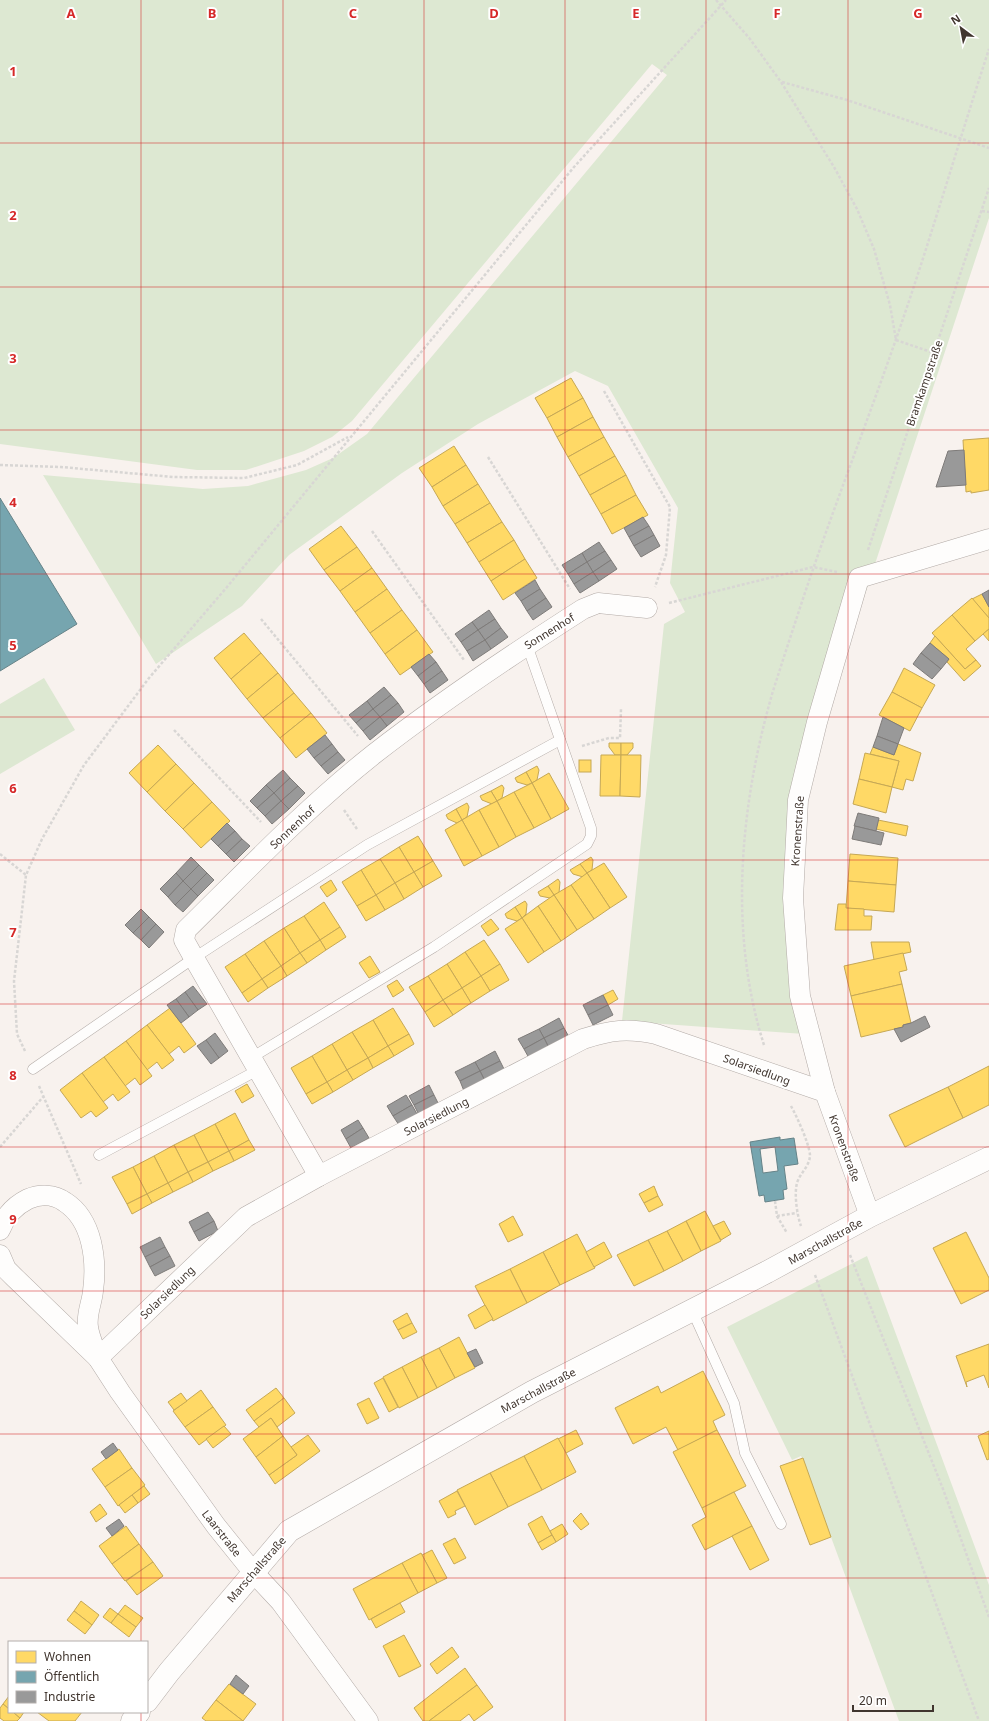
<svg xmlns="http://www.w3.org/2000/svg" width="989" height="1721" viewBox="0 0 989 1721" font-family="'Noto Sans',sans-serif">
<rect width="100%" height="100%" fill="#f8f2ee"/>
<g fill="#dde8d2">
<path d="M0,0H989V218L817,740L806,804L797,887L804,1034L622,1021L664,624L685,612L670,583L678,508L608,386L575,371L478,424L402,473L289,555L242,606L156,664L43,475L203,489L248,486L306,470L333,458L367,434L667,75L652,64L352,421L332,437L304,451L246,470H197L0,444Z"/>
<path d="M44,678L75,730L0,774V704Z"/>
<path d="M867,1256L989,1585V1721H899L801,1456L792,1460L727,1327Z"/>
</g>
<g fill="#ffd966" stroke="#c6a855">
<path d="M571,378L583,398L547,418L535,398Z"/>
<path d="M583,398L593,417L557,437L547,418Z"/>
<path d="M593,417L604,437L568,457L557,437Z"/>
<path d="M604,437L615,456L579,476L568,457Z"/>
<path d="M989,438V490L971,493V491L966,492L963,440Z"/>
<path d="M454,446L466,465L432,487L419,468Z"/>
<path d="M615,456L626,475L590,495L579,476Z"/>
<path d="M466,465L478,484L443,506L432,487Z"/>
<path d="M626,475L636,495L601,514L590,495Z"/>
<path d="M478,484L490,503L455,524L443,506Z"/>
<path d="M636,495L648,515L612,534L601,514Z"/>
<path d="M490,503L502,522L467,543L455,524Z"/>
<path d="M502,522L514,540L479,562L467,543Z"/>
<path d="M341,526L357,547L324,570L309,549Z"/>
<path d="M514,540L525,559L491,581L479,562Z"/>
<path d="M357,547L372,568L340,591L324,570Z"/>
<path d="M525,559L537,578L503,600L491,581Z"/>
<path d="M372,568L387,589L355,612L340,591Z"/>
<path d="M387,589L402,610L370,633L355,612Z"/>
<path d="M982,594L989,607V618L972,599Z"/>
<path d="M972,598L989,618V629L975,641L952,615Z"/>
<path d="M402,610L417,630L385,654L370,633Z"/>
<path d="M952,615L975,641L966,649L976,660L965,669L932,633Z"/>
<path d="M989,629V641L983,634Z"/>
<path d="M417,630L433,652L400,675L385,654Z"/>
<path d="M244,633L261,653L231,679L214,658Z"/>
<path d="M935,636L965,669L976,660L981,666L964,681L947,662L949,659L930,643Z"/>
<path d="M261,653L278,673L247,699L231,679Z"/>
<path d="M904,668L935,685L922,708L892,692Z"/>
<path d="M278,673L294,693L263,718L247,699Z"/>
<path d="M892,692L922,708L910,731L879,715Z"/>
<path d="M294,693L311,713L280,738L263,718Z"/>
<path d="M311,713L327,733L296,758L280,738Z"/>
<path d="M609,743H621V755H615L609,747Z"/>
<path d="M621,743H633V748L627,755H621Z"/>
<path d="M898,744L921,753L913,781L906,779L903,790L892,787L899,761L870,754L873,747L894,755Z"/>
<path d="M158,745L176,764L147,792L129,773Z"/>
<path d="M865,753L899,761L892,787L859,779Z"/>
<path d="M601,755H621L620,796H600Z"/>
<path d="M621,755H641L640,797L620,796Z"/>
<rect x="579" y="760" width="12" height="12"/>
<path d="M176,764L194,783L165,811L147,792Z"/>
<path d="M537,766L539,770L537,780L532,783L526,772Z"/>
<path d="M526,772L532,783L527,785L517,782L515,778Z"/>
<path d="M549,773L569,809L551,819L532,783Z"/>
<path d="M859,779L892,787L886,813L853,804Z"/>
<path d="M194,783L212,802L183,829L165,811Z"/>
<path d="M532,783L551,819L534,828L514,792Z"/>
<path d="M502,785L504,788L502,798L497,801L491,791Z"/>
<path d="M491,791L497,801L492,804L482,800L480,796Z"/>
<path d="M514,792L534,828L516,837L497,801Z"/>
<path d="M497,801L516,837L499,847L479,810Z"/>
<path d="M212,802L230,821L201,848L183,829Z"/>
<path d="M467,803L469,807L467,817L462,820L456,809Z"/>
<path d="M456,809L462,820L457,823L448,819L446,815Z"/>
<path d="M479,810L499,847L482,856L462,820Z"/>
<path d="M462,820L482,856L464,866L445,830Z"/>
<path d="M878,820L908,826L906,836L876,829Z"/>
<path d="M418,836L433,861L414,872L399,847Z"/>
<path d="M399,847L414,872L395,883L380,859Z"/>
<path d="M850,854L898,858L896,885L848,881Z"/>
<path d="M591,857L593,860L592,870L587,873L580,864Z"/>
<path d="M380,859L395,883L376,895L361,870Z"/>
<path d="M433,861L442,876L423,887L414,872Z"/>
<path d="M604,863L627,897L610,908L587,873Z"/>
<path d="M580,864L587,873L583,877L573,874L570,870Z"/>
<path d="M361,870L376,895L357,906L342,882Z"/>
<path d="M414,872L423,887L404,899L395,883Z"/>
<path d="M587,873L610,908L594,919L571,885Z"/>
<path d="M558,879L560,882L559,893L554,895L548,886Z"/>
<path d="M331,880L337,890L327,897L320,887Z"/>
<path d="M848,881L896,885L894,912L846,908Z"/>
<path d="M395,883L404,899L385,910L376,895Z"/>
<path d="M571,885L594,919L577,930L554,895Z"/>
<path d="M548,886L554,895L550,898L540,896L538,892Z"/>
<path d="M376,895L385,910L366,921L357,906Z"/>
<path d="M554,895L577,930L561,941L538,906Z"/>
<path d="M525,901L527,904L526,914L522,918L515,907Z"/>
<path d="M324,902L340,927L320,940L304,916Z"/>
<path d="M838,904H846V908L864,909V916H872L871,930H835Z"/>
<path d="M538,906L561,941L544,952L522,918Z"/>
<path d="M515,907L522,918L517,921L507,918L505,914Z"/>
<path d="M304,916L320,940L300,953L284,928Z"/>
<path d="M522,918L544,952L528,963L505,929Z"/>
<path d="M491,919L499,929L488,936L481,926Z"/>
<path d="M340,927L346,937L326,950L320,940Z"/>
<path d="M284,928L300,953L281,966L264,941Z"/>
<path d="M320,940L326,950L307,963L300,953Z"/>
<path d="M484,940L500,964L481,976L465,952Z"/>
<path d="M264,941L281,966L262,979L245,954Z"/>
<path d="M871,942H909L911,952L874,960Z"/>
<path d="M465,952L481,976L462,988L447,964Z"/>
<path d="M300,953L307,963L287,976L281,966Z"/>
<path d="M903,953L907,970L899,972L902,984L851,996L844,966Z"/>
<path d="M245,954L262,979L242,993L225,967Z"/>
<path d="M370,956L380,972L369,978L359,963Z"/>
<path d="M447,964L462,988L443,1000L428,976Z"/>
<path d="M500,964L509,980L490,991L481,976Z"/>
<path d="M281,966L287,976L268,988L262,979Z"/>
<path d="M428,976L443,1000L425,1012L409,987Z"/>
<path d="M481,976L490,991L471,1003L462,988Z"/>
<path d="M262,979L268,988L248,1002L242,993Z"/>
<path d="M397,980L404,990L393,997L387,986Z"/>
<path d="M902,984L911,1023L903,1025V1027L861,1037L851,996Z"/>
<path d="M462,988L471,1003L453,1015L443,1000Z"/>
<path d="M613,990L618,999L608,1005L603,995Z"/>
<path d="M443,1000L453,1015L434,1027L425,1012Z"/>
<path d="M170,1008L196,1044L184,1053L179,1046L169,1054L147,1025Z"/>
<path d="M393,1008L409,1034L388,1046L373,1020Z"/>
<path d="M373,1020L388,1046L368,1058L352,1032Z"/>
<path d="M147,1025L174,1060L162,1069L157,1062L147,1070L126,1041Z"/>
<path d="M352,1032L368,1058L347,1070L332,1044Z"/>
<path d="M409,1034L414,1044L394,1056L388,1046Z"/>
<path d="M126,1041L152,1076L140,1085L135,1078L125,1086L104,1057Z"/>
<path d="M332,1044L347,1070L327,1082L312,1056Z"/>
<path d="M388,1046L394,1056L373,1068L368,1058Z"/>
<path d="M312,1056L327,1082L306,1094L291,1068Z"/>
<path d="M104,1057L130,1092L118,1101L113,1094L103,1102L82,1073Z"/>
<path d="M368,1058L373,1068L353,1080L347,1070Z"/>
<path d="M989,1066V1105L963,1118L948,1087Z"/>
<path d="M347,1070L353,1080L333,1092L327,1082Z"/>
<path d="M82,1073L108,1108L96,1117L91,1111L81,1118L60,1090Z"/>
<path d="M327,1082L333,1092L312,1104L306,1094Z"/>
<path d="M247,1084L254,1096L242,1103L235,1091Z"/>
<path d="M948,1087L963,1118L905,1147L889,1115Z"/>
<path d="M235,1113L249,1140L229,1151L215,1124Z"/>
<path d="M215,1124L229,1151L208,1162L194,1135Z"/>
<path d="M194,1135L208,1162L188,1172L174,1145Z"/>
<path d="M249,1140L255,1150L234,1161L229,1151Z"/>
<path d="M174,1145L188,1172L168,1183L154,1156Z"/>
<path d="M229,1151L234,1161L213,1171L208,1162Z"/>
<path d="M154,1156L168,1183L147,1194L133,1167Z"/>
<path d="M208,1162L213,1171L193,1182L188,1172Z"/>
<path d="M133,1167L147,1194L127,1204L112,1177Z"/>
<path d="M188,1172L193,1182L173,1192L168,1183Z"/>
<path d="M168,1183L173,1192L152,1203L147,1194Z"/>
<path d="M654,1186L658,1196L644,1203L639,1194Z"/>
<path d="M147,1194L152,1203L132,1214L127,1204Z"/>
<path d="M658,1196L663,1205L649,1212L644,1203Z"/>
<path d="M705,1211L721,1241L701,1251L686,1221Z"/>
<path d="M513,1216L523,1235L508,1242L499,1224Z"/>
<path d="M686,1221L701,1251L683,1261L667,1231Z"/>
<path d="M724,1221L731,1234L721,1240L713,1226Z"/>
<path d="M667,1231L683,1261L664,1271L648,1240Z"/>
<path d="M966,1232L989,1278V1290L961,1304L933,1248Z"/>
<path d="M577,1234L595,1268L560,1285L543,1252Z"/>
<path d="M648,1240L664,1271L634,1286L617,1255Z"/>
<path d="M604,1242L612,1257L594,1267L586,1252Z"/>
<path d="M543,1252L560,1285L527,1303L510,1269Z"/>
<path d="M510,1269L527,1303L493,1321L475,1286Z"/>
<path d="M485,1305L493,1319L475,1329L468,1315Z"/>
<path d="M407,1313L412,1323L398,1330L393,1321Z"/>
<path d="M412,1323L417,1332L403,1339L398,1330Z"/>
<path d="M459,1337L475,1368L455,1378L439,1348Z"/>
<path d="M989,1344V1388L984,1375L966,1382L967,1387L956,1356Z"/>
<path d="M439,1348L455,1378L437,1388L421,1357Z"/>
<path d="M421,1357L437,1388L418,1398L402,1367Z"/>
<path d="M402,1367L418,1398L399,1408L383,1377Z"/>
<path d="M703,1371L725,1415L713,1421L717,1430L678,1450L666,1427L633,1444L615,1408L658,1386L661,1393Z"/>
<path d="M383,1378L398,1407L389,1412L374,1383Z"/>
<path d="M276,1388L284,1398L254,1421L246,1410Z"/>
<path d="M201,1390L213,1407L185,1427L173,1411Z"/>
<path d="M181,1393L187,1401L174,1410L168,1402Z"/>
<path d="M284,1398L295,1413L277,1427L271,1418L259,1427L254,1421Z"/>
<path d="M369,1398L379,1418L367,1424L357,1404Z"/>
<path d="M213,1407L226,1425L199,1445L185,1427Z"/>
<path d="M271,1418L283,1436L256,1457L243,1439Z"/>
<path d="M224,1426L231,1434L213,1448L206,1439Z"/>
<path d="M576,1430L583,1444L566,1453L558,1439Z"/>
<path d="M717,1430L746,1486L702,1508L673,1452Z"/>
<path d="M989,1431V1459L987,1460L978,1436Z"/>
<path d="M308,1435L320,1451L275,1484L269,1475L297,1455L291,1447Z"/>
<path d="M283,1436L297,1455L269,1475L256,1457Z"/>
<path d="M558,1438L576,1472L542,1490L524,1456Z"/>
<path d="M119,1449L132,1468L105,1487L92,1469Z"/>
<path d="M524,1456L542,1490L508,1507L490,1473Z"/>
<path d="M803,1458L831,1537L810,1545L780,1466Z"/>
<path d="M132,1468L145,1485L118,1506L105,1487Z"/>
<path d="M490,1473L508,1507L475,1525L457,1490Z"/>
<path d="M144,1486L150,1494L138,1503L132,1495Z"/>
<path d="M457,1491L465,1506L455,1511L456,1514L448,1518L439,1501Z"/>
<path d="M734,1492L752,1526L705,1550L692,1525L706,1517L702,1508Z"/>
<path d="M132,1495L138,1503L125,1513L119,1505Z"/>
<path d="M100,1504L107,1514L96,1522L90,1512Z"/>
<path d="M581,1513L589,1524L581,1530L573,1521Z"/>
<path d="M542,1516L552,1535L538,1543L528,1524Z"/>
<path d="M562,1524L568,1534L556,1542L550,1531Z"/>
<path d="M126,1526L139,1544L112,1564L99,1546Z"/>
<path d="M752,1526L769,1560L750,1570L732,1536Z"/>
<path d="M552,1535L556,1542L542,1550L538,1543Z"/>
<path d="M455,1538L466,1558L454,1564L443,1544Z"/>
<path d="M139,1544L153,1562L125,1581L112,1564Z"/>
<path d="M432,1550L447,1578L437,1583L422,1555Z"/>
<path d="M421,1553L437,1583L418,1593L402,1563Z"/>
<path d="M153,1562L163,1576L137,1595L126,1581Z"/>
<path d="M402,1563L418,1593L369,1620L353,1589Z"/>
<path d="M81,1601L99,1615L92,1625L74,1611Z"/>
<path d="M400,1603L405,1612L376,1628L371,1619Z"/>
<path d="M125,1605L143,1618L136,1627L118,1614Z"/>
<path d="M110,1608L118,1614L111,1623L103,1617Z"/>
<path d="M74,1611L92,1625L85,1634L67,1620Z"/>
<path d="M118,1614L136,1627L129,1637L111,1623Z"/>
<path d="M404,1635L421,1666L399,1677L383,1646Z"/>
<path d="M452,1647L459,1657L437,1674L430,1664Z"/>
<path d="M465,1668L477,1685L429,1721H423L414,1708Z"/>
<path d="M229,1684L256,1704L243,1721L216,1700Z"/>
<path d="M477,1685L493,1707L474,1721L469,1714L460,1721H429Z"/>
<path d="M9,1696V1709L3,1704Z"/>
<path d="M216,1700L243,1721H206L202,1718Z"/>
<path d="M3,1704L9,1709V1712H13L20,1718L17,1721H4L0,1718V1708Z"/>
<path d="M13,1712H24L20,1718Z"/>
<path d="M37,1712H82L75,1721H49Z"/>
</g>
<g fill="#76a5af" stroke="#668388" fill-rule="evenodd">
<path d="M0,498L77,624L0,671Z"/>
<path d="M780,1137V1140L794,1138L798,1164L784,1166L787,1189L783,1190L784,1199L765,1202L764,1195L759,1196L750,1142ZM775,1147L778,1171L763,1173L760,1149Z"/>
</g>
<g fill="#999" stroke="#7e7b79">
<path d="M964,450L966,485L936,487L948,451Z"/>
<path d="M643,517L649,526L629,537L624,528Z"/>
<path d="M649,526L654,535L634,546L629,537Z"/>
<path d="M654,535L660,546L641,557L634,546Z"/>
<path d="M599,542L605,551L587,562L582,553Z"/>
<path d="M605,551L611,560L593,572L587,562Z"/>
<path d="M582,553L587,562L568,574L562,565Z"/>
<path d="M611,560L617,569L599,581L593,572Z"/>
<path d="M587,562L593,572L574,584L568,574Z"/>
<path d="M593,572L599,581L580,593L574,584Z"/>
<path d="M535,580L540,589L521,601L515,593Z"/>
<path d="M540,589L546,598L527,611L521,601Z"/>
<path d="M989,590V607L982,594Z"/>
<path d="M546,598L552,607L533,620L527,611Z"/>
<path d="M489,610L495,619L478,630L472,622Z"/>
<path d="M495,619L501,628L485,640L478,630Z"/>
<path d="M472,622L478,630L461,642L455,634Z"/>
<path d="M501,628L508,637L491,649L485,640Z"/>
<path d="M478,630L485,640L467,651L461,642Z"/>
<path d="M485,640L491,649L473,661L467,651Z"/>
<path d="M930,643L949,659L941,669L921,653Z"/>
<path d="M921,653L941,669L932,679L913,664Z"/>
<path d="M429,654L436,662L418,676L411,667Z"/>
<path d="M436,662L442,671L424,684L418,676Z"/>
<path d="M442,671L448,680L430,693L424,684Z"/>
<path d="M384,687L391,695L373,709L367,701Z"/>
<path d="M391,695L398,703L380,717L373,709Z"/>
<path d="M367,701L373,709L356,723L349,715Z"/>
<path d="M398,703L404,712L387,726L380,717Z"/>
<path d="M373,709L380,717L363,731L356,723Z"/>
<path d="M380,717L387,726L370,740L363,731Z"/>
<path d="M883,717L904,728L898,744L877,736Z"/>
<path d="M325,735L332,744L314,758L307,749Z"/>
<path d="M877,736L898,744L894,755L873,747Z"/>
<path d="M332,744L338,752L321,766L314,758Z"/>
<path d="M338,752L345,760L328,774L321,766Z"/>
<path d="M283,770L290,778L274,793L266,785Z"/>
<path d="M290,778L298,786L281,801L274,793Z"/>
<path d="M266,785L274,793L257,808L250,801Z"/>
<path d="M298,786L305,793L289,809L281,801Z"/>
<path d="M274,793L281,801L265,816L257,808Z"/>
<path d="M281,801L289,809L272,824L265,816Z"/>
<path d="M858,813L879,818L876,831L854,826Z"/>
<path d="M227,823L235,831L218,846L211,839Z"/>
<path d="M855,826L884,833L881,845L852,839Z"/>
<path d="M235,831L242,839L226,854L218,846Z"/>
<path d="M242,839L250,846L234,862L226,854Z"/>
<path d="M191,857L199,865L183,881L176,873Z"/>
<path d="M199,865L207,873L191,889L183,881Z"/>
<path d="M176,873L183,881L168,897L160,889Z"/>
<path d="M207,873L214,880L198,896L191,889Z"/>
<path d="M183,881L191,889L175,905L168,897Z"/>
<path d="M191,889L198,896L183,912L175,905Z"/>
<path d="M141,909L149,917L133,933L125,925Z"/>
<path d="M149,917L156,924L141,940L133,933Z"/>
<path d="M156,924L164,932L149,948L141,940Z"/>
<path d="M193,986L207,1004L198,1010L185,992Z"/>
<path d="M185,992L198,1010L189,1017L176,999Z"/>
<path d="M603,995L608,1005L588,1015L583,1005Z"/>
<path d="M176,999L189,1017L181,1023L167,1005Z"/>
<path d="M608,1005L613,1015L593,1025L588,1015Z"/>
<path d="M925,1016L930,1027L901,1042L894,1029L903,1027V1025L911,1023Z"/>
<path d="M559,1018L564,1028L544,1038L539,1029Z"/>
<path d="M564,1028L569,1037L549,1048L544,1038Z"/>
<path d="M539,1029L544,1038L524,1049L518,1039Z"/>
<path d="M215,1033L228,1051L219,1058L206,1040Z"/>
<path d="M544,1038L549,1048L529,1058L524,1049Z"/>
<path d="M206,1040L219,1058L211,1064L197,1046Z"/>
<path d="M495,1051L500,1061L480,1071L475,1062Z"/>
<path d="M500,1061L505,1071L485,1081L480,1071Z"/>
<path d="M475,1062L480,1071L460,1081L455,1072Z"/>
<path d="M480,1071L485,1081L464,1091L460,1081Z"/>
<path d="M429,1085L434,1095L414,1105L409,1096Z"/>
<path d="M406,1095L412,1105L393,1116L387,1106Z"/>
<path d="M434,1095L439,1105L419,1115L414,1105Z"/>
<path d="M412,1105L417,1114L399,1125L393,1116Z"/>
<path d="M358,1120L363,1128L346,1139L341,1130Z"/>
<path d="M363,1128L369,1138L351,1148L346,1139Z"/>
<path d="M208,1212L214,1221L194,1232L189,1222Z"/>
<path d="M214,1221L218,1231L199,1241L194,1232Z"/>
<path d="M160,1237L165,1247L145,1257L140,1247Z"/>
<path d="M165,1247L170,1256L150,1267L145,1257Z"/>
<path d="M170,1256L175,1266L155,1276L150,1267Z"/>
<path d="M476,1349L483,1363L475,1367L467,1353Z"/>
<path d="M113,1443L118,1450L106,1459L101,1452Z"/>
<path d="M119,1519L124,1526L112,1536L106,1528Z"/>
<path d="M236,1675L249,1686L243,1694L230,1684Z"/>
</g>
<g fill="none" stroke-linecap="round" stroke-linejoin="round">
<defs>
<g id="lane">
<path d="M251,1058L434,947L587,844L591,836V828L527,645"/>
<path d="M33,1069L194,958L367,845L560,740"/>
<path d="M99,1155L258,1070"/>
<path d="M692,1310L734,1403L745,1453L781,1524"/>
</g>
<g id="street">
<path d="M319,1176L194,958L184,940L186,930C247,870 307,807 374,754C441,702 511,655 583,609L598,603L647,608"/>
<path d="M870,1216L825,1092L800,996L793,898L798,800L817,722L859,578L989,539"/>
<path d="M0,1230C5,1216 14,1206 28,1199C40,1194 54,1194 65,1202C93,1220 97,1261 93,1291C92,1303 86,1314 88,1327C89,1336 94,1347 97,1356"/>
<path d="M0,1255L6,1269L14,1277L98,1358L120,1392L216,1526L253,1572L281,1602L368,1721"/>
<path d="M98,1358L246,1217L319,1176L583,1039C611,1030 627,1028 656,1034L825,1092"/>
</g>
<g id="secondary">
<path d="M147,1701L169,1672L289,1531L532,1392L767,1272L870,1216L989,1158"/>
<path d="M132,1721L139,1712"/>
</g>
</defs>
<use href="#lane" stroke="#b2aaa6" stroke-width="11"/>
<use href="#street" stroke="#b2aaa6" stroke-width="21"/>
<use href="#secondary" stroke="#b2aaa6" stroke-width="23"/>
<g stroke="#d8d6d4" stroke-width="2.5" stroke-dasharray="3 2" stroke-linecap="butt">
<path d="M716,0L750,39L781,82L834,167L857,209L874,249L890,305L896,340L934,353"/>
<path d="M782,82L847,100L989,148"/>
<path d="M982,211L989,212"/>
<path d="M604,391L670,507L666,555L655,587"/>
<path d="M488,457L570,589"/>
<path d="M0,465L61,467L173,477L244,478L297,465L348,437"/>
<path d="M372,531L464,660"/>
<path d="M868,550L989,188"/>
<path d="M669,603L813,567L837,572"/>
<path d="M261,619L358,736"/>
<path d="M174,730L261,822"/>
<path d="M582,746L609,738H620L621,709"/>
<path d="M344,810L357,829"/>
<path d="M0,854L26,875"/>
<path d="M764,1045C728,932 740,804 773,691C781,666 789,641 797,617C827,524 863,434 895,342C929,245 957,147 989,49"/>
<path d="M25,1051L17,1034L14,981L26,875L42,839L84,765L149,678L227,587L574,167L726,0"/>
<path d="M39,1086L81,1184"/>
<path d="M791,1106C797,1117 809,1143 810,1155C810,1166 800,1173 797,1183C794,1194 797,1215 801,1226"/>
<path d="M0,1147L43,1097"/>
<path d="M775,1201L777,1216L797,1213"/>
<path d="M777,1216L787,1233"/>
<path d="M850,1255L943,1489L989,1617"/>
<path d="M815,1275L979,1721"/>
</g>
<use href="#lane" stroke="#fefdfc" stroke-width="10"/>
<use href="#street" stroke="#fefdfc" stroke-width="20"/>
<use href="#secondary" stroke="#fefdfc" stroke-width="22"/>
</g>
<path fill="none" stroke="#d62828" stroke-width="1" stroke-opacity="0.55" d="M141,0V1642M283,0V1721M424,0V1721M565,0V1721M706,0V1721M848,0V1721M0,143H989M0,287H989M0,430H989M0,574H989M0,717H989M0,860H989M0,1004H989M0,1147H989M0,1291H989M0,1434H989M0,1578H989M141,1712V1721"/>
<g text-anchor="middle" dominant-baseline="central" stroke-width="4" stroke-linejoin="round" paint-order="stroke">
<g font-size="11" fill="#40352e" stroke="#fff">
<text transform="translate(924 383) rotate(-71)">Bramkampstraße</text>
<text transform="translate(549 631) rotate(-32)">Sonnenhof</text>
<text transform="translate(292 827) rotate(-43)">Sonnenhof</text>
<text transform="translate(797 831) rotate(-86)">Kronenstraße</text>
<text transform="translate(757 1069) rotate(20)">Solarsiedlung</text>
<text transform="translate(436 1116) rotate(-27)">Solarsiedlung</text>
<text transform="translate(845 1148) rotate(70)">Kronenstraße</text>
<text transform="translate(825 1241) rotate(-29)">Marschallstraße</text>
<text transform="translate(167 1292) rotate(-44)">Solarsiedlung</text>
<text transform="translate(538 1390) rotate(-28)">Marschallstraße</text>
<text transform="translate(222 1533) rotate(52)">Laarstraße</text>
<text transform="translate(256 1569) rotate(-49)">Marschallstraße</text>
</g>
</g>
<g font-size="13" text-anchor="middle" font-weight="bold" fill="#d62828" stroke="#fff" stroke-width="4" stroke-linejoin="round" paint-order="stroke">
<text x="71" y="18">A</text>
<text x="212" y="18">B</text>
<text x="353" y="18">C</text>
<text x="494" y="18">D</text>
<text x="636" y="18">E</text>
<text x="777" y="18">F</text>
<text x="918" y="18">G</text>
<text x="13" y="76">1</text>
<text x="13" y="220">2</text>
<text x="13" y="363">3</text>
<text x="13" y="507">4</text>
<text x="13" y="650">5</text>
<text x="13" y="793">6</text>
<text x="13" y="937">7</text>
<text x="13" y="1080">8</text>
<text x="13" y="1224">9</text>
</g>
<rect x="8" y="1641" width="140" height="72" fill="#ffffff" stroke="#b3aeab"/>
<rect x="16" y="1651" width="20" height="12" fill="#ffd966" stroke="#b3aeab"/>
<text x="44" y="1661" font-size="12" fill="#40352e">Wohnen</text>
<rect x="16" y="1671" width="20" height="12" fill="#76a5af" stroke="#b3aeab"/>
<text x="44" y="1681" font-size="12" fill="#40352e">Öffentlich</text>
<rect x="16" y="1691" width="20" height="12" fill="#999999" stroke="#b3aeab"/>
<text x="44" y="1701" font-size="12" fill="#40352e">Industrie</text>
<g transform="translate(961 28) rotate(328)" stroke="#ffffff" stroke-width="3" paint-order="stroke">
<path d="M0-3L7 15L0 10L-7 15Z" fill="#40352e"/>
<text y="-6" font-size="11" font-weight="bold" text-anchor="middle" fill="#40352e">N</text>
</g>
<path d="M853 1705v6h80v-6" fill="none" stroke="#40352e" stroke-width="2"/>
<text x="859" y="1705" font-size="12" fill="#40352e" stroke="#ffffff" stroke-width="3" paint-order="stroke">20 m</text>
</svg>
